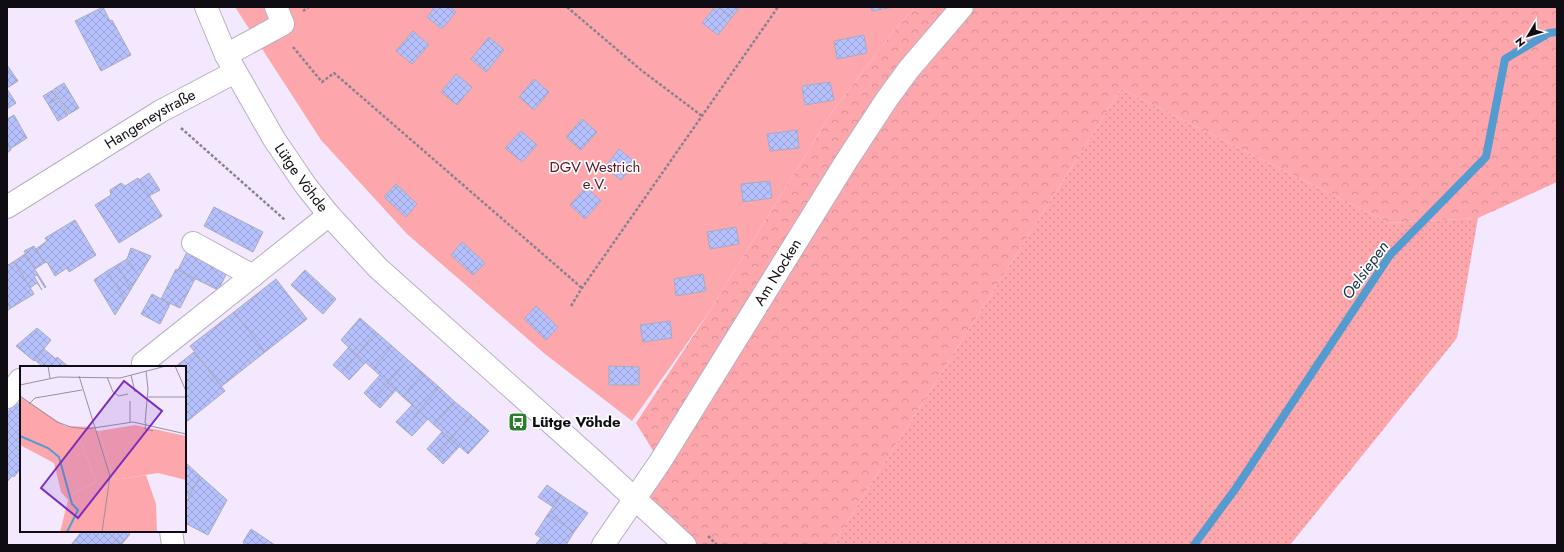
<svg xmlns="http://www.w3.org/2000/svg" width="1564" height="552" viewBox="0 0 1564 552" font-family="Jost,sans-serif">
<defs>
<pattern id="grass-dots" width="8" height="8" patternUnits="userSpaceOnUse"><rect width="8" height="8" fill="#fda7ad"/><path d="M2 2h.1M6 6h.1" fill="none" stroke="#d88f94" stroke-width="1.8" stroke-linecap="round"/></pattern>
<pattern id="forest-crowns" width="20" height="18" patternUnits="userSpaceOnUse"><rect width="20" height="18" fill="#fda7ad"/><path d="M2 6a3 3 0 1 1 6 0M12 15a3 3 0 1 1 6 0" fill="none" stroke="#d88f94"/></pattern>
<pattern id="building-cross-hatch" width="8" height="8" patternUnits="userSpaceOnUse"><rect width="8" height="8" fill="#b5c0fc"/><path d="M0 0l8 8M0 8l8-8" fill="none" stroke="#9ba4d7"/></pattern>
</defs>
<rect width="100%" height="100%" fill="#f3e8fe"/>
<path fill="url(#grass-dots)" d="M1121,89L1389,223L1478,218L1457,338L1290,545H840L835,541Z"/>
<path fill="url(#forest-crowns)" d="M915,7H1557V182L1478,218L1389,223L1121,89L835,541L840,545H685L635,498L660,462L636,423L709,312L832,112L893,32Z"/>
<path fill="#fda7ad" d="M235,7H915L893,32L832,112L709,312L632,421L545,354L407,234L321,140Z"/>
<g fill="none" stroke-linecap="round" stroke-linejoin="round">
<path stroke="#549bcf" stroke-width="8" d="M1194,545L1236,488L1390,255L1486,157L1505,59L1549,33L1557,32"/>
</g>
<g fill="url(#building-cross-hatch)" stroke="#a7abc1">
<path d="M103,7L110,21L112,20L131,55L101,71L75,21Z"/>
<path d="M435,7H450L456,12L442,29L427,17Z"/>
<path d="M715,7H719L732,17L718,35L702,23Z"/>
<path d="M719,7H740L732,17Z"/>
<path d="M871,7H894L872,11Z"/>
<path d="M413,31L429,45L412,64L396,51Z"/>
<path d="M864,35L867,53L837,59L834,41Z"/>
<path d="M489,37L504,50L486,72L471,59Z"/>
<path d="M7,65L18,81L7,88Z"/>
<path d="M456,74L472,87L457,105L441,92Z"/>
<path d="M534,79L549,92L534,110L519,97Z"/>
<path d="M830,82L834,100L805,105L802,86Z"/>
<path d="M64,83L79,108L69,114L54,89Z"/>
<path d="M7,89L16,103L7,109Z"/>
<path d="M53,90L58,98L48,104L43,96Z"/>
<path d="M58,98L68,115L58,121L48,104Z"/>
<path d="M14,115L27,138L10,149L7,144V119Z"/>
<path d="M582,119L597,132L581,150L566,137Z"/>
<path d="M797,130L799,148L770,151L767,134Z"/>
<path d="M521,131L537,145L522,162L505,148Z"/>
<path d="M7,144L11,150L7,153Z"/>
<path d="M619,149L635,162L621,180L605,167Z"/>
<path d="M149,173L160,190L149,196L139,180Z"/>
<path d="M138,178L162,216L119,243L95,205L111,195L110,190L121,183L125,186Z"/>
<path d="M770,181L772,198L743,202L741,184Z"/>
<path d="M396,184L417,204L406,217L384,197Z"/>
<path d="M586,187L601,201L585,219L570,205Z"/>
<path d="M214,207L263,232L253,252L204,226Z"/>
<path d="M75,220L96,255L69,272L67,268L55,276L47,262L44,263L36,249L47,241L45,238Z"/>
<path d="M736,227L739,244L710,249L707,232Z"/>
<path d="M462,242L485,263L473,275L451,255Z"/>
<path d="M34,246L44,263L35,269L24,251Z"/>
<path d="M131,248L151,256L139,276L127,259Z"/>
<path d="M188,250L228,271L218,290L178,270Z"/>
<path d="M25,254L46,287L45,288L37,275L34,276L42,290L37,283L30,288L14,262L7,266Z"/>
<path d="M127,259L139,276L131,289L117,265Z"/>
<path d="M14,262L34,294L11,308L7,301V266Z"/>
<path d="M117,265L131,289L125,299L107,271Z"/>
<path d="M176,269L195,279L180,308L161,299Z"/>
<path d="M305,270L336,299L323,314L291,285Z"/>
<path d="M107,271L125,299L115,315L94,280Z"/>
<path d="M703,274L706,291L676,296L674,279Z"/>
<path d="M276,279L307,319L265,352L234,312Z"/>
<path d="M152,294L170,304L160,324L141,314Z"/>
<path d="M7,301L11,308L7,311Z"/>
<path d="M536,306L558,327L546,340L524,319Z"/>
<path d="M234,312L265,352L222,386L190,346Z"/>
<path d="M360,318L376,332L357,355L341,340Z"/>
<path d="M670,321L672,338L643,342L640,325Z"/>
<path d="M37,328L51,340L34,361L16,346Z"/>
<path d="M376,332L392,346L373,369L357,355Z"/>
<path d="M392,346L408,360L388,383L373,369Z"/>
<path d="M349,347L357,355L342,373L333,365Z"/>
<path d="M44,349L56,359L57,357L69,367H43L35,360Z"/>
<path d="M194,352L225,391L185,423V367H175Z"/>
<path d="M357,355L366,362L349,380L342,373Z"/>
<path d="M408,360L423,373L403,397L388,383Z"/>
<path d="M609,366L639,367V385H609Z"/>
<path d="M423,373L439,387L419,411L403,397Z"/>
<path d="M380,375L388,383L372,401L364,393Z"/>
<path d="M388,383L396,390L380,408L372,401Z"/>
<path d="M439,387L455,402L434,425L419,411Z"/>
<path d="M16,402L21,406V468L14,477L7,472V413Z"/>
<path d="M455,402L471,415L451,439L434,425Z"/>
<path d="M412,405L419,411L404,429L396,422Z"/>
<path d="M419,411L428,419L412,436L404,429Z"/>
<path d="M471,415L489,431L468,454L451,439Z"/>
<path d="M442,432L451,439L436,457L427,449Z"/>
<path d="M451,439L459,447L443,464L436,457Z"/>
<path d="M185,462L200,476L189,497L185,494Z"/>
<path d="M7,472L12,476L7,482Z"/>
<path d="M200,476L227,500L208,535L185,523V504Z"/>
<path d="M547,485L561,495L553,507L538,497Z"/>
<path d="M561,495L588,513L574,532L548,514Z"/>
<path d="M548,514L574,532L566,545H551L535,534Z"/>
<path d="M251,529L275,545H243L244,543L243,542Z"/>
<path d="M82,531H106L122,544L71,545Z"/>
<path d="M106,531H130L129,533L130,534L122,544Z"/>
<path d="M541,538L551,545H535Z"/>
</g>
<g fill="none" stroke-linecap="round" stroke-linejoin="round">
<defs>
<g id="minor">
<path id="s1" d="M206,7L226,55L274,139L306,186L329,215L378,268L597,464L685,545"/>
<path d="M226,55L283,24L276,7"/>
<path id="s2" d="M7,207L161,111L235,72"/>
<path d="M193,243L253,276"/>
<path d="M143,363L329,215"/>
<path d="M7,397L20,380"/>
<path d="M171,531L173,545"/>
<path id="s3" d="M603,545L660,462L847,160L887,99L909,69L962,7"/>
</g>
</defs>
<use href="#minor" stroke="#b9aec4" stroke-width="24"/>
<g stroke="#898190" stroke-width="2.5" stroke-dasharray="3 2" stroke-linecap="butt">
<path d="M567,7L641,70L702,116"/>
<path d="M303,11L309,7"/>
<path d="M293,47L322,82L334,73L582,288"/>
<path d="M181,128L285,220"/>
<path d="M571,306L582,288L778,7"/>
<path d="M708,536L717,545"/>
</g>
<use href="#minor" stroke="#fff" stroke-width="22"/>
</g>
<defs>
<symbol id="bus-square" viewBox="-11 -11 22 22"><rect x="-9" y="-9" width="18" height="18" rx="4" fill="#2a7f2c" stroke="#fff"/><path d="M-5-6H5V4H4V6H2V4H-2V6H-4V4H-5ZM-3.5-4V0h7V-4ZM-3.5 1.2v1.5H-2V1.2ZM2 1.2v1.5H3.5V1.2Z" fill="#fff"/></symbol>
</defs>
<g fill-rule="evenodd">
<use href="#bus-square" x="507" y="411" width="22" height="22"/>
</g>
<g text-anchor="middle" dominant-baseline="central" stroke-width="3.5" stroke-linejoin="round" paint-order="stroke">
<g font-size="15" fill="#100c13" stroke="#fff">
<text stroke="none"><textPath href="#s2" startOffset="168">Hangeneystraße</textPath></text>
<text stroke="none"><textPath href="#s1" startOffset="196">Lütge Vöhde</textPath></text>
<text stroke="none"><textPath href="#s3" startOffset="324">Am Nocken</textPath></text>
</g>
<g font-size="15" fill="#5e1121" stroke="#fff">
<text x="595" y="167">DGV Westrich<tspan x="595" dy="17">e.V.</tspan></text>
</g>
<g font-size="15" font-weight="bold" fill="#100c13" stroke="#fff" text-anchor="start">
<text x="532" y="422">Lütge Vöhde</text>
</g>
<g font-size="16" font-style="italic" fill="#15344a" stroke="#fff">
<text transform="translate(1365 270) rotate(-54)">Oelsiepen</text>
</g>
</g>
<g transform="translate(20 366)">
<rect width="166" height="166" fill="#f3e8fe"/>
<path d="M0,30L45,60L60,73L76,116L53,128L48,134L41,126L34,97L0,79Z" fill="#fda7ad"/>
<path d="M45,60L74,61L75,65H79L94,114L126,109L136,138L137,166H40L48,134L53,128L76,116L60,73L47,76Z" fill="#fda7ad"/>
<path d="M115,59L166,70V114L138,107L94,114L79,65Z" fill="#fda7ad"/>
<path fill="none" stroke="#549bcf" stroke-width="2" d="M0,70L28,82L39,91L52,138L58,144L47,166"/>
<path fill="none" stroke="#9890a0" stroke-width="1" d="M28,0L30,12M155,0L166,25M111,9L115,26M59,10L90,110L82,166M87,11L93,26L99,30L108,28M0,19L38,11L100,12L146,0M0,30L37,56L51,61L67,63L113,56L166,68M128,31H166M110,35V56M9,38L15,32L62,24M125,57L128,23L126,5M126,57L125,63L133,65"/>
<path fill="#7b2cbf" fill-opacity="0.15" stroke="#7b2cbf" stroke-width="2" d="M104,15L142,45L58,152L21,122Z"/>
<rect width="166" height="166" fill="none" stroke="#100c13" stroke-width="2"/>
</g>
<rect width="1564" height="552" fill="none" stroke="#100c13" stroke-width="16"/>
<g transform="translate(1528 36) rotate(232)" stroke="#ffffff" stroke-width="3" paint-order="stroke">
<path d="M0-3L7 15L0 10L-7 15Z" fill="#100c13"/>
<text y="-6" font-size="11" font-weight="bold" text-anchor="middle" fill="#100c13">N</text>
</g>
</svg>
